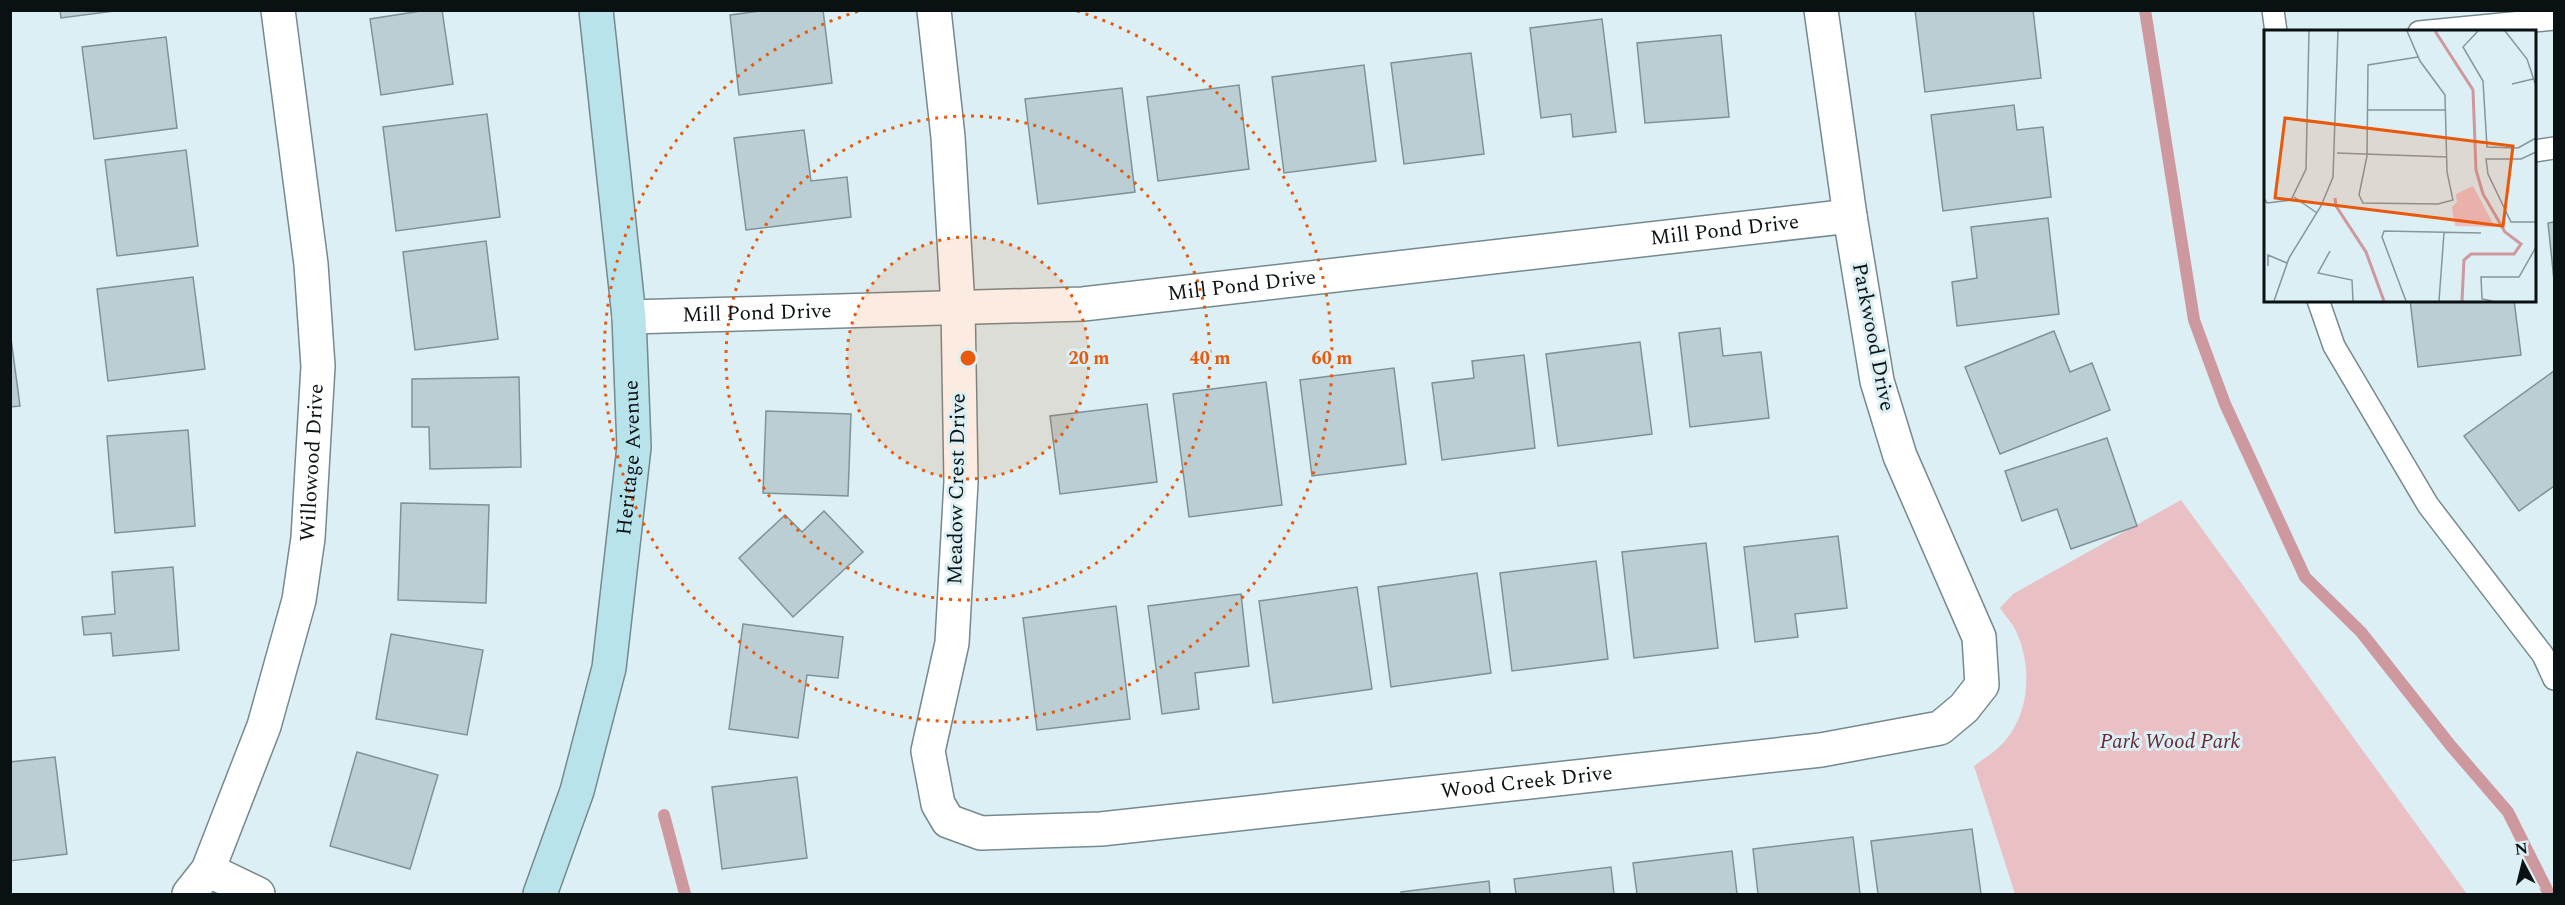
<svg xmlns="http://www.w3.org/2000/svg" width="2565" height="905" viewBox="0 0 2565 905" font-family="Spectral,serif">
<rect width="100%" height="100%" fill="#dbeff4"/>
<path fill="#e9c1c5" d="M2181,500L2467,894H2015L1974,766C1982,760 1990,755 1997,749C2029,721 2033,672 2018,636C2015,626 2006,617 2000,608L2013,594Z"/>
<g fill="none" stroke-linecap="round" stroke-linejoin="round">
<g stroke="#cd999f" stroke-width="12">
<path d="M2145,10L2194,320L2225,404L2305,577L2361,632L2451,746L2508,812L2549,894"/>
<path d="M664,815L685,894"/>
</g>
</g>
<g fill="#baced3" stroke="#7f9297" stroke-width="1.5">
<path d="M60,10H122L61,18Z"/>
<path d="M427,10H442L453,84L381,95L370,19Z"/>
<path d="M767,10H823L832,83L739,95L730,15Z"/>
<path d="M1915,10H2033L2041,78L1925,92Z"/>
<path d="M1602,19L1616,132L1573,137L1571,114L1541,118L1530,28Z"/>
<path d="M1721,35L1729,117L1645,123L1637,43Z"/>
<path d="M166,37L177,128L94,139L82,47Z"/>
<path d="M1471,53L1484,154L1404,164L1391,63Z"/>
<path d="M1364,65L1376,161L1284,173L1272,77Z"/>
<path d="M1239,85L1249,169L1158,181L1147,97Z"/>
<path d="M1122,88L1135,192L1038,204L1025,99Z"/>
<path d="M2014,105L2017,130L2043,127L2051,197L1943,211L1931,115Z"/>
<path d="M487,114L500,217L396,231L383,127Z"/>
<path d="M804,130L811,181L847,177L851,217L746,230L734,138Z"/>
<path d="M186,150L198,246L117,256L105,160Z"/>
<path d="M2048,218L2059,314L1957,326L1952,282L1977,278L1971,227Z"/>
<path d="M2554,222V280L2548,223Z"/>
<path d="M486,241L498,339L415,350L403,252Z"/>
<path d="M193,277L205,369L108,381L97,289Z"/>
<path d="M2410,300H2514L2521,355L2418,367Z"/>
<path d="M1720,328L1723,356L1761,352L1769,418L1690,427L1679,333Z"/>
<path d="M10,331L20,406L10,407Z"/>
<path d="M2054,331L2070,372L2092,363L2110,410L2000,454L1965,367Z"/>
<path d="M1640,342L1652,434L1558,446L1546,354Z"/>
<path d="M1524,355L1535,448L1442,460L1432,383L1474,378L1472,361Z"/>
<path d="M1394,368L1406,464L1312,476L1300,380Z"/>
<path d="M2554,371V486L2519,511L2464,436Z"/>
<path d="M519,377L521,467L430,469L429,427H412V379Z"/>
<path d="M1266,382L1282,505L1189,517L1173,394Z"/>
<path d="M1147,404L1157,482L1060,494L1050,416Z"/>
<path d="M766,411L851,414L848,496L763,493Z"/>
<path d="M188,430L195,526L115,533L107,436Z"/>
<path d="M2107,438L2137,526L2071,549L2057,509L2022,521L2005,471Z"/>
<path d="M401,503L489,505L486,603L398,600Z"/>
<path d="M824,511L863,552L793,617L739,558L785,515L802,532Z"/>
<path d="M1838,536L1847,608L1795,614L1798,637L1755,642L1744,547Z"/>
<path d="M1706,543L1718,648L1634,658L1622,552Z"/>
<path d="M1596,561L1608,659L1512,671L1500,573Z"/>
<path d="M173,567L179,650L113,656L111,633L84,635L82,617L115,614L112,572Z"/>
<path d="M1477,573L1491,673L1391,687L1378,587Z"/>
<path d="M1357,587L1372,689L1273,703L1259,601Z"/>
<path d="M1241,594L1249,666L1195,673L1199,709L1162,714L1148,606Z"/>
<path d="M1116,606L1130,719L1037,730L1023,618Z"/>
<path d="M743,624L843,637L838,678L807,675L798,738L729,729Z"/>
<path d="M391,634L483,650L467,735L376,719Z"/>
<path d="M357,752L438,775L410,869L330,846Z"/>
<path d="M55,757L67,854L10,861V762Z"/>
<path d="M797,777L807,858L722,869L712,787Z"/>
<path d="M1972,829L1981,894H1878L1871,841Z"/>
<path d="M1853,837L1860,894H1758L1753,849Z"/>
<path d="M1732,851L1737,894H1637L1633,863Z"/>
<path d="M1611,867L1614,894H1516L1514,879Z"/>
<path d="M1489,881L1490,894H1401V892Z"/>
</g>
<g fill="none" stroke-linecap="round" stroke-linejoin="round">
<defs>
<g id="lane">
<path d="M2273,10L2276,32"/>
<path d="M2419,32L2554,19"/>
<path d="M2534,151L2554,148"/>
<path d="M2318,300L2334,346L2428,505L2543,655L2554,679"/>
</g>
<g id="street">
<path id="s1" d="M934,10L948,137L958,307L961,482L952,643L928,751L938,804L948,821L981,833L1101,829L1821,750L1940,728L1964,708L1982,685L1979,637L1900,456L1877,381L1850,216L1821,10"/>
<path id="s2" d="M629,317L1083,304L1850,216"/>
<path d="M208,870L258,894"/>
<path id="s3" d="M189,894L208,870L264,726L299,600L308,538L318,366L311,264L278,10"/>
</g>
<g id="secondary">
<path id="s4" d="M540,894L577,791L609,668L634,447L629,317L596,10"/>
</g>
</defs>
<use href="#lane" stroke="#76898d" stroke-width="24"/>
<use href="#street" stroke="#76898d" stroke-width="36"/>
<use href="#secondary" stroke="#76898d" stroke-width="36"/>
<use href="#lane" stroke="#fff" stroke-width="21"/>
<use href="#street" stroke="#fff" stroke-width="33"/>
<use href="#secondary" stroke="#b8e3eb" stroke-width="33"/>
</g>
<circle cx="968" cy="358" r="121" fill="#e8590c" fill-opacity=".12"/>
<g fill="none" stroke="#e8590c" stroke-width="3" stroke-dasharray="3 6">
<circle cx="968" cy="358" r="121"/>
<circle cx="968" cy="358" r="242"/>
<path d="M1077 11A364 364 0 1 1 859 11"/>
</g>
<g text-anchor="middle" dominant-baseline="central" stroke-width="6" stroke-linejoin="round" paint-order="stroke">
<g font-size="21" fill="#091112" stroke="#dbeff4">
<text stroke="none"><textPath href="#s2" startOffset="1100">Mill Pond Drive</textPath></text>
<text stroke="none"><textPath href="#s2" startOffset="614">Mill Pond Drive</textPath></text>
<text stroke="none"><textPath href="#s2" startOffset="128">Mill Pond Drive</textPath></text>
<text transform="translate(1873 337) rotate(79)">Parkwood Drive</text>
<text stroke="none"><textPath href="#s4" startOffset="448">Heritage Avenue</textPath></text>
<text stroke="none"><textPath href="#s3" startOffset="454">Willowood Drive</textPath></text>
<text transform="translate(957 489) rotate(-89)">Meadow Crest Drive</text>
<text stroke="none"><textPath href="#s1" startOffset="1402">Wood Creek Drive</textPath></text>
</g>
<g font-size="21" font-style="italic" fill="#682834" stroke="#dbeff4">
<text x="2170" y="742">Park Wood Park</text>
</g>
</g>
<g transform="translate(2264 30)">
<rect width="272" height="272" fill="#dbeff4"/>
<path d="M209,156L231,197L191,196L188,177L193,172L192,164Z" fill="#e9c1c5"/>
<path fill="none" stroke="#cd999f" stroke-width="3" d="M171,1L209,60L212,140L219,164L241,202L257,214L250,224H207L200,230L198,271M71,168L72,176L102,222L120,271"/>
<path fill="none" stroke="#87969a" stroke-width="1.5" d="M143,1L156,31L181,65L183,142L189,170L174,174L99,173L95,165L103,126L104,35L154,27M214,1L199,17L219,51L223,117L254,118L272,108M241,1L263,29L272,56M0,36V142M248,54L269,49M104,80H182M272,122L257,129H222L224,144L247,192H272M73,123L183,127M30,167L53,183M0,168L3,173L27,170L42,139L45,1M66,221L54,243L88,250L89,271M4,236V225L23,233M10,271L25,228L57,176L69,147L74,1M142,271L118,207L120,201L217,203M175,271L180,203M228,271L218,269L217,247H255L272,217"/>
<path fill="#e8590c" fill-opacity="0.15" stroke="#e8590c" stroke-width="3" d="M21,88L249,116L239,196L11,168Z"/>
<rect width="272" height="272" fill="none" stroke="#091112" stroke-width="3"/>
</g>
<circle cx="968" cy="358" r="9" fill="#e8590c" stroke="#dbeff4" stroke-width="3"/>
<g font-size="18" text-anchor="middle" font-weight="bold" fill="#e8590c" stroke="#dbeff4" stroke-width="6" stroke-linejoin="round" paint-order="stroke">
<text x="1089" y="364">20 m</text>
<text x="1210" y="364">40 m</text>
<text x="1332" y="364">60 m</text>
</g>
<rect width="2565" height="905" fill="none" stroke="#091112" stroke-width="24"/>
<g transform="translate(2523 863) rotate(353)" stroke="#dbeff4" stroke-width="4.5" paint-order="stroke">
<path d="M0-4.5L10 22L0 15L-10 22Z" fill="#091112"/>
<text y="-9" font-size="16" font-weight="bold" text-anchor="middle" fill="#091112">N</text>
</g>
</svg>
